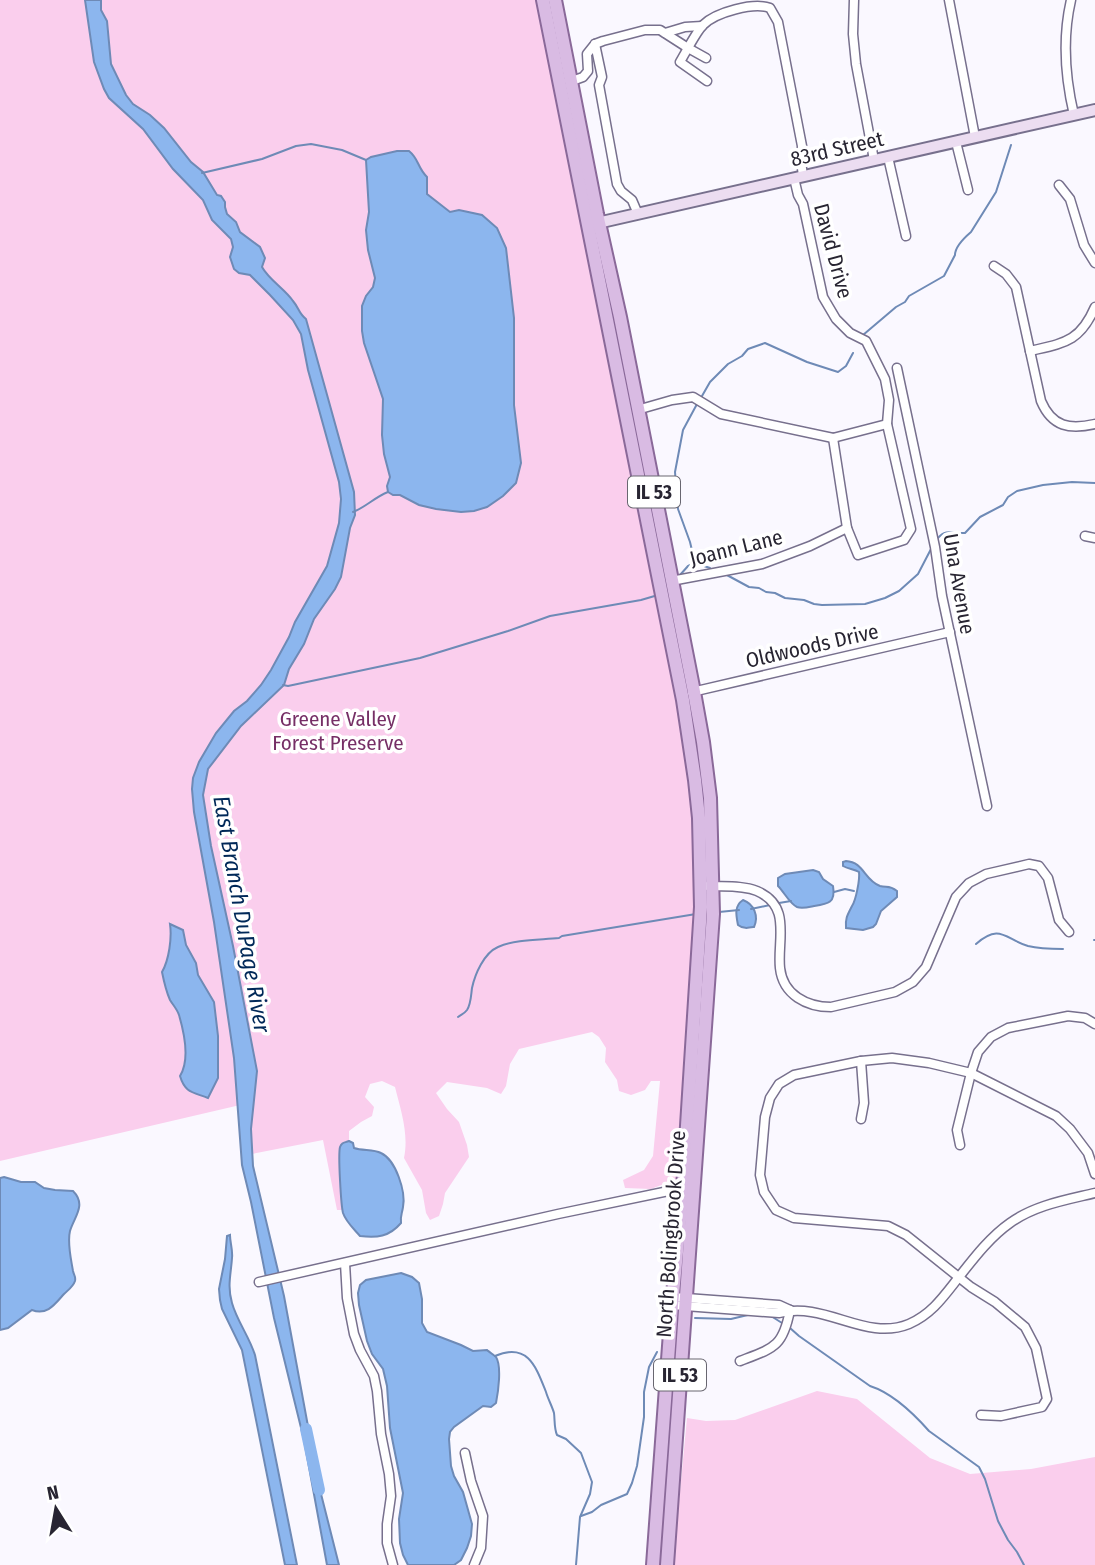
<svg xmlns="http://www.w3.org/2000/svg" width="1095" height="1565" viewBox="0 0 1095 1565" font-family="'Fira Sans Condensed',sans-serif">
<rect width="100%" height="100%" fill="#faf8ff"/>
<g fill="#faceed">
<path d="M0,0H542L676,690L692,800L697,906L677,1179L676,1182L670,1184L669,1182L651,1189L625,1188L623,1180L644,1170L653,1156L660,1081H651L645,1090L631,1095L619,1091L617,1080L605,1062L606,1048L599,1037L592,1032L519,1049L510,1064L506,1086L501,1094L487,1088L447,1082L436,1093L447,1109L459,1122L467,1145L469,1157L445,1193L443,1204L439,1216L430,1220L426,1213L422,1190L404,1158C409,1134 401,1111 395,1087L382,1081L370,1084L365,1097L374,1107L372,1116L361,1122L349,1131V1141L343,1143L340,1147L339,1175L342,1210H337L323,1140L252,1154L251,1129L253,1102L0,1161Z"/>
<path d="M817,1391L857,1399L930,1458L970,1474L1031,1469L1095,1457V1565H673L687,1418L706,1421L735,1420Z"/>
</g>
<g fill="#8cb6ee" stroke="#6e8ab6" stroke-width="2">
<path d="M85,0H101V10L107,21L111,64L126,95L133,104L150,115L164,128L191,162L203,172L217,195L221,196L225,202V207L227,214L236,222L240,232L260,247L265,258L262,267C269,280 285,289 293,301C299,308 299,314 306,319L354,492L355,515L350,528L341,577L335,589L314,619L304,644L289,669L284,685L241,726L208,769L203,795L211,846L233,946L257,1071L251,1129L253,1166L284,1296L319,1486L339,1565H327L304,1440L274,1318L251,1202L242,1165L234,1058L214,922L194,812L192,789L193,778L199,762L216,733L234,711L247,701L261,685L271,670L289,637L295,622L327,566L339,523L341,499L339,482L308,370L301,334L293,320L270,295L250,275L239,273L234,269L230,257L233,247L231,239L212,220L203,200L173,169L143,129L109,98L104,89L94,62Z"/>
<path d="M397,151H409C419,159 417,167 427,177V194L450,212L459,210L482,215L497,228L506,248L514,318V405L521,463L516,483L503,496L487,507L474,511L461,512L436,509L419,505L400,495H393L388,492L387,486L390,477L384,454L382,435L383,399L364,343L362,331V306L366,296L373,287L375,278L368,250L366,230L369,212L366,160L371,157Z"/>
<path d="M846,861C864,862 864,880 880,886C887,888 889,885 897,891V897L881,911L876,924L873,927L863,930L846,928C845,918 848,914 852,906C856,900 860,879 859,872C854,869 848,869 843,866V862Z"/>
<path d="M813,870L819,872L823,879L833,886C836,903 828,904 814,906C809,907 802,909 797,907C790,904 784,892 778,886V878L785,874Z"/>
<path d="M743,900C754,904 759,916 754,927C748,928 743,929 738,925C736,915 734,906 743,900Z"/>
<path d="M170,924L183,930L186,945L196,963L198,975L214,1002L218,1036V1078L208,1098C193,1092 185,1093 180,1076C190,1060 184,1032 179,1015C177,1009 173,1005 170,1000C166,991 164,982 162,972C169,960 172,938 170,924Z"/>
<path d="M349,1141L353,1143L354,1148C363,1151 373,1149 381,1153C396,1160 406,1192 403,1207C402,1214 400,1216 401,1223C389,1237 377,1238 360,1236C354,1229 346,1222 343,1213C341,1205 338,1155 340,1147C342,1142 344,1143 349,1141Z"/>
<path d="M4,1177L21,1182H35L44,1188L55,1190L73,1191C87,1205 74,1217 70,1231C67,1243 71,1259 73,1271C74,1276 76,1276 75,1281C73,1287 68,1290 64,1294C55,1304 47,1316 32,1310L8,1328L0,1330V1178Z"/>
<path d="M230,1235C230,1243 233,1250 232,1258C231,1274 227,1286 232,1303C237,1321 249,1336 255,1355L297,1565H285L242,1350L222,1309L220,1300L219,1289L225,1259L227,1236Z"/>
<path d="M401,1273L412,1277L419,1283L422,1299V1323L427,1332L461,1345L473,1351L487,1350C488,1351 495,1356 496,1357C502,1366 498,1393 496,1403L491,1407L483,1406L454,1427L450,1432L449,1439L451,1466L454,1476L463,1492L472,1524L471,1536L467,1548L461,1560L454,1565H408L403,1555L400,1543L399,1519L403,1493L390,1428L387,1386L383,1369L372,1354L367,1341L359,1305L358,1293L360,1285L366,1280Z"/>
</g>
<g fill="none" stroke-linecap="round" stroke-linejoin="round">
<g stroke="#6e8ab6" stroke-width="2">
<path d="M202,173L262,159L296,146L311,144L342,150L366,160"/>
<path d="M863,335L896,307L905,302L909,296L944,276L955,255C955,247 964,238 971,232L996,192L1011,145"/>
<path d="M702,396L710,382L728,364L742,356L748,349L765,343L807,362L838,372L846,366L853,353"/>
<path d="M353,512C366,507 375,497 388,492"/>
<path d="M938,538C946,528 954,534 965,533L980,517L1003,505L1008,497L1017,491L1043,485L1072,482L1095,483"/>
<path d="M695,563L690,542L678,509L675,472L683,430L697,404"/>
<path d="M725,574L749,587L759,588L766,592L775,593L785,598L804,600L814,604L822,605L865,604L885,598L899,591L918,574L931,549"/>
<path d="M680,575L688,566L695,563L710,568"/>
<path d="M283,685L288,686L420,658L508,631L550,616L641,600L658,595"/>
<path d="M834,892L845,889L854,891"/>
<path d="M779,903L791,901"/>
<path d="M751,909L770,905"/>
<path d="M719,912L739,910"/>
<path d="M1094,940H1095"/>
<path d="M976,944C1000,923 1005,939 1028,946C1040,949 1051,949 1063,949"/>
<path d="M458,1017C462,1014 464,1014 467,1010C471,1004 471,995 472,988C475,974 484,953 498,947C516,939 540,940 559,938L562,936L696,914"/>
<path d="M771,1316L782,1323"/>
<path d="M695,1318L731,1319L752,1314"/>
<path d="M790,1328L799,1336L870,1386C892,1393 914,1414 929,1431L979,1467L985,1479L998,1521L1008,1540L1017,1552L1024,1565"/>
<path d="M495,1356C528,1342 536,1367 546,1392C548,1399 552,1406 554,1413C555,1421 554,1428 557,1435L566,1439L581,1453L592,1482L590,1494L580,1517L576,1565"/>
<path d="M581,1516L592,1512L601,1505L627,1494L632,1483L637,1466L644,1417V1392L649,1367L657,1352"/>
</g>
<path stroke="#8cb6ee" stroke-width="12" d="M306,1429L319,1490"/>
<defs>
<g id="street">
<path d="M854,0L853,34L856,64L874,160"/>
<path d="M949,0L975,137"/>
<path d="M1071,0C1062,39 1065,77 1074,115"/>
<path d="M665,33L685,27L702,26"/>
<path d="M595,44L602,77L599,85L617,184L621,191L632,200L638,214"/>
<path d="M572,81L583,77L588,71L587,54L595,44L603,41L645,30H660L688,48L706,58"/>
<path d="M707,81L680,62C686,52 696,32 703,25C716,12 754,2 770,8L778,22L802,146L801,161L803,176"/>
<path d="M956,142L968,190"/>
<path d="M888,157L906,236"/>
<path d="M794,178L798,195L803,204L823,297L836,319L850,333L866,341L885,379L889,400L887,424L911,529L904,540L858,555L847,528L833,438"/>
<path d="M1059,185L1070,199L1084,245L1095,263"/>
<path d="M994,266L1006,274L1016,287L1041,401C1052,427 1070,430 1095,424"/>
<path d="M1030,351C1064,343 1080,342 1095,307"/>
<path d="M897,368L935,547L942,596L987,806"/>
<path d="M637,410L672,400L693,397L721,414L833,438L887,424"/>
<path d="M1085,536L1095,538"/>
<path d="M671,581L762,564L810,546L847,528"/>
<path d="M692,692L950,632"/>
<path d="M708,886C724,887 742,885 757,891C792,906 777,940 780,968C783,995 807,1007 831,1007L895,992L913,982L926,967L956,897L969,883L986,874L1029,864L1039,866L1048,878L1059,920L1069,932"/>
<path d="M861,1061L864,1103L861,1119"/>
<path d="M960,1145L957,1130L971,1073L978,1052L991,1037L1008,1028L1068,1016L1085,1018L1095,1024"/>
<path d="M345,1263L347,1298L354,1334L360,1350L374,1376L377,1391L381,1434L389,1474L391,1496L387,1524V1543L393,1565"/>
<path d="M259,1282L558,1214L683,1188"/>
<path d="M673,1297L779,1305L790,1310"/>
<path d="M672,1305L779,1313C826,1301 865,1342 909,1324C932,1314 944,1296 959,1277C974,1258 990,1237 1010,1223C1035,1205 1066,1200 1095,1193"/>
<path d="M740,1361C774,1348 783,1347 790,1310"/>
<path d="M981,1415L1001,1416L1042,1407L1047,1399L1036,1348L1025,1327L995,1302L971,1287L906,1235L888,1226L794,1218L776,1210L764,1192L760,1175L765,1117L770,1098L779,1084L794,1075L861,1061L892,1058L929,1063L971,1073L1056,1116L1070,1129L1088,1153L1095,1174"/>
<path d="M465,1453L471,1481L483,1516L481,1548L474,1565"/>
</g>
<path id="secondary" d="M593,224L1095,110"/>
<g id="primary">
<path d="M543,0L683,700L695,780L699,818L701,907L683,1188L672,1305L653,1565"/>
<path d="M555,0L597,214L620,317L694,692L703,742L710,798L713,914L667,1565"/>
</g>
</defs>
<use href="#street" stroke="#77708d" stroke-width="11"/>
<use href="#secondary" stroke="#77708d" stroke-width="14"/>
<use href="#primary" stroke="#8a6999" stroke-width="16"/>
<use href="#street" stroke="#fff" stroke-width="8"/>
<use href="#secondary" stroke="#ecddf1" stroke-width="10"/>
<use href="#primary" stroke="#d9bbe3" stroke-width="12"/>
</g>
<g text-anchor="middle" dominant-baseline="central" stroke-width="7" stroke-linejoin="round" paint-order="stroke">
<g fill="#fff" stroke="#686670" stroke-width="2">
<rect x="628" y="476.5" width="52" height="31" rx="5"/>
<rect x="654" y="1359.5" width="52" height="31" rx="5"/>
</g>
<g font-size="19" font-weight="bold" fill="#282532">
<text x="654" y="492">IL 53</text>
<text x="680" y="1375">IL 53</text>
</g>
<g font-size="21" fill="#282532" stroke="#fff">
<text transform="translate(837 149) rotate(-13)">83rd Street</text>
<text transform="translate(833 251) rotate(75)">David Drive</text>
<text transform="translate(736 548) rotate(-14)">Joann Lane</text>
<text transform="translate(959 584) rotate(80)">Una Avenue</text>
<text transform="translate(812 646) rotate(-13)">Oldwoods Drive</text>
<text transform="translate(671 1234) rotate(-86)">North Bolingbrook Drive</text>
</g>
<g font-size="21" fill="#762f66" stroke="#fff">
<text x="338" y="719">Greene Valley<tspan x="338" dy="24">Forest Preserve</tspan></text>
</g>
<g font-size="23" font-style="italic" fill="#002858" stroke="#fff">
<text transform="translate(242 914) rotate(80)">East Branch DuPage River</text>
</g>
</g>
<g transform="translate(56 1509) rotate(349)" stroke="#ffffff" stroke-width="5" paint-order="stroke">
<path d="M0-5L12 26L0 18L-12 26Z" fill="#282532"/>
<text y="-10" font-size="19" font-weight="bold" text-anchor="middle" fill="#282532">N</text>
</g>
</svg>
